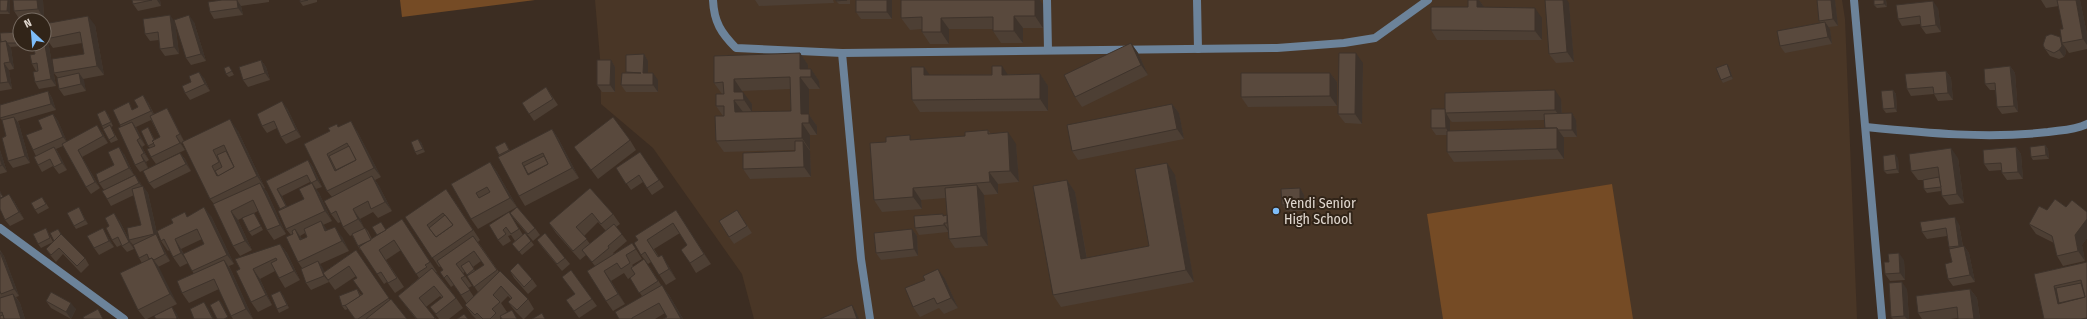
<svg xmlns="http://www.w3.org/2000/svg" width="2087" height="319" viewBox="0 0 2087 319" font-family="'Fira Sans Condensed',sans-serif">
<rect width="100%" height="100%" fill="#3c2d22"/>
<path fill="#493626" d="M595,0H1842L1845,19L1857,319H754L742,274L653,148L601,104L600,58Z"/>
<g fill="#754b25">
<path d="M400,0H535L402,17Z"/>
<path d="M1612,184L1633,319H1443L1427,214Z"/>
</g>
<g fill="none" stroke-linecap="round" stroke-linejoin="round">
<g stroke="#6c839a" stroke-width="8">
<path d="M713,0C714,22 721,33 736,48L842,53L1277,48L1344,43L1375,38L1428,0"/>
<path d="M1047,0L1048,50"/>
<path d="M1197,0L1198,49"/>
<path d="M842,53L861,259L870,319"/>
</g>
<path stroke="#6c839a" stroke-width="8" d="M1866,127C1926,133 1988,139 2048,132C2062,130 2075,130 2087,124"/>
<g stroke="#6c839a" stroke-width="8">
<path d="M1854,0L1882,319"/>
<path d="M0,228L124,319"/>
</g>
</g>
<g fill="#4d3f34" fill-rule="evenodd">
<path d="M0,0L10,1V14H0Z"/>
<path d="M43,0L44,19L30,20H20L14,11Z"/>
<path d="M132,0H160L161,6L138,11L133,4Z"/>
<path d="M222,0H269V2L241,6L243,15L214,19L210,12Z"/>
<path d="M300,0H317V2L303,6L300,2Z"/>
<path d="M755,0H833L834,3L759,6Z"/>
<path d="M850,0V4H839L836,1Z"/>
<path d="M856,0H892V19H861L856,12Z"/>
<path d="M1468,0H1479L1484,7L1542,18V40H1437L1431,30L1468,7Z"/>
<path d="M1817,0H1835L1838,26L1829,27L1830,29L1832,44L1785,53L1780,46L1821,23L1819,21Z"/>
<path d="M1886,0L1887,7L1877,8L1874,5Z"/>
<path d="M2041,0H2080L2087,34V49L2069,53L2065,47L2066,53L2064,57L2059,59L2050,56L2045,49L2060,37L2062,40L2063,29L2059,6L2046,8Z"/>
<path d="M1569,3L1574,62L1556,63L1549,54Z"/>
<path d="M1043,5V28H1023V43H1001L993,31V29H949V44H930L922,32V29L910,30L901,18Z"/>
<path d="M1938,8L1941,32L1926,34L1921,27L1920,24L1902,26L1898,19Z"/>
<path d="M175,22L179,54L165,56L160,49L159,40L150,41L145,34Z"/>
<path d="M194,22L206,61L191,65L186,58Z"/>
<path d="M95,25L104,75L83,79L86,91L64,96L59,89L58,78L54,73L84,54L82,43L53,48L48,41L56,86L39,89L35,82L36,71L32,64L35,54L44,44V28Z"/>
<path d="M20,32V44H23V46L10,47L11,48L14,69L9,70L12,89L0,91V42Z"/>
<path d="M1131,43L1138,53L1148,75L1082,107L1075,97Z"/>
<path d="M800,53L808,65V69H811L819,81L820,89H809V115L817,126V135H810V150H809L810,151L811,177L750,179L743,169L795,151V150L724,152L716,141L723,116L716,106L722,94L714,83ZM790,89L791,111L752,112V104L742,92V91Z"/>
<path d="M644,54L648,61V73L658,80V92H626L621,85L626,73V72Z"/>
<path d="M261,60L266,67L270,80L248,87L243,80Z"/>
<path d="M611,60L615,67V92H602L597,85Z"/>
<path d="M1363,63L1362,124L1345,123L1338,114Z"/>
<path d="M229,66L234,75L229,77L226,74Z"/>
<path d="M2010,66L2015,73L2018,112L2002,114L1997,107L1996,90H1990L1985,84Z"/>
<path d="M924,67L929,75L1040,74L1048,86V111L920,112L912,100Z"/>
<path d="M1729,67L1733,79L1723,83L1721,80Z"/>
<path d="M1946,71L1951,78L1953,100L1938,101L1934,94L1911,96L1907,89Z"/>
<path d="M1330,73L1337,82V106L1248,107L1241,97Z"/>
<path d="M204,78L210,91L190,100L185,93Z"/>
<path d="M546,87L558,105L534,121L522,103Z"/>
<path d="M1893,90L1896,94L1897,112L1886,113L1883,109Z"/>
<path d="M48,91L52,98L56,110L18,121L19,124L30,163L13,168L8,161L6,136L2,120L0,118Z"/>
<path d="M1561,99L1562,113H1572L1576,120L1577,137H1563L1564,159L1454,162L1447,152V135H1436L1431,128L1445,109ZM1450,120L1452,122L1545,120V128L1450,131Z"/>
<path d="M148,102L154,114L171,115L184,141L238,131L265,188H264L267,192L286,234L274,240L267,230L258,211L254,213L256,216L263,230L252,236L249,232L246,216L238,220L252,250L240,256L233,246L214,204L210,199L183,142L181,143L185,150L156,164L151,157L150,148L148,146V127L150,131L155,140L160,137L151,120L136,127L145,145L142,147L149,160L146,162L148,168L140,172L135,165L120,125Z"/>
<path d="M1172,104L1179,113L1184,139L1078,160L1072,151Z"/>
<path d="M287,108L301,137L286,144L281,137L277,128L267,133L262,126Z"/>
<path d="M53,114L58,121L67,142L102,132L108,143L82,157L100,188L91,194L86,187L63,146L56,149L59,154L67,170L59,174L53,166L42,172L38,165L36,156L33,150L42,129Z"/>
<path d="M108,114L113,126L111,127L118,140L111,143L109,140L102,126Z"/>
<path d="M339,127L357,131L381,177L375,180L379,186L392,211L378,218L373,212L360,219L364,228H365L368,231L372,239L402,219L437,272H436L456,298L463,308L449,319H439L430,307L442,298L440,296L426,307L436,319H416L398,296L419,278L401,250L386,260L404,287L395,293L387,282L384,284L361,250H360L358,246L352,235L350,236L343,227L341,222L338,223L331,214L332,197L327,191L304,144Z"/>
<path d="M552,129L558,138L579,178L525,206L519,196L495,147L507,145L510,151Z"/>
<path d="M988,130L991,134L1016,144L1019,182L998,184V194L984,195L988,246L955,248L949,239L948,232L919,235L915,228L944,216L947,215L946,198L921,200L922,209L882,212L874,200L913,140L965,136Z"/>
<path d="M630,140L636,150L598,179L574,147Z"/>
<path d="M421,142L425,152L417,155L415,152Z"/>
<path d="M2045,145L2048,149L2049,159L2033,160L2031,157Z"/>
<path d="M2016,147L2021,154L2023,179L2007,180L2002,173V170L1989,171L1984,164Z"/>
<path d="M0,150L7,172L0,174Z"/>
<path d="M640,152L664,187L652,195L643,182L631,190L616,168Z"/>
<path d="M180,153L185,159L191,171L154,189L149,183Z"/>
<path d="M124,154L134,175L104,190L99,183Z"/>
<path d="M1898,158L1899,173L1887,174L1884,171Z"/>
<path d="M1958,158L1964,203L1949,205L1942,196L1941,191L1927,193L1924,189L1923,180H1918L1911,171Z"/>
<path d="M308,160L313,167L322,187L316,189L319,193L332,221L323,225L327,231L342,237L349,251L320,264L324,272L356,250L390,300L407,319H355L348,309L345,310L342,306L357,289L361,295L363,294L357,278L356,276L335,290L327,279L329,282L311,290L306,283L302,268L298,262L291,235L286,229L281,210L266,181ZM310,182L311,184L304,199L287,207L282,196ZM305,233L307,237L302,239L300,236Z"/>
<path d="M490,162L497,172L517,207L478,229L471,219L451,184Z"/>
<path d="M1175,175L1194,282L1061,307L1053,295L1067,180L1075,192L1087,258L1149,246Z"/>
<path d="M140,182L142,186L148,193L158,238L160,241L170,261L158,267L177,304L147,319H145L138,310L142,263L139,258L133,245L130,241L134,249L127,252L121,245L117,247L112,240L109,226L119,220L129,239L141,225L134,195L111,206L107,199Z"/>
<path d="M590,188L613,214L620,224L616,227L627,241L613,253L614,254L632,243L642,259L632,265L633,266H649L661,285L669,295L683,319H663L667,317L665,313L655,319H619L642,296L630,278L635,274L628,279L624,273L611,281L625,304L613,311L606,301L595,266L586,255L580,260L556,233L549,223ZM598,222L606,231L590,244L584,236Z"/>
<path d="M1300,188L1304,195L1305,211H1286L1282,205Z"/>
<path d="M0,191L3,197L14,201L24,219L10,226L5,220L0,209Z"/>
<path d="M42,197L49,208L38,214L35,210Z"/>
<path d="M453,199L480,240L478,242L499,272L528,299L534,309L524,319H523L515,311L508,302L511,299L508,296L501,303L507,312L504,314L515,313L501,317L500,318V319H476L472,315L465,305L467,304L454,285L451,287L440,272L443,270L441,266L439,267L405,217ZM481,261L484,265L475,271L473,267ZM465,272L468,276H467L478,292L474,297L468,288L472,286L463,273Z"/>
<path d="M2066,207L2087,212V238L2082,245L2085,261L2063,266L2057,256L2054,243L2036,234L2029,224L2047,210Z"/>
<path d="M676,210L711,264L696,273L690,263L687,245L680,233L654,249L659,257L668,265L676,279L666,285L651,262L648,264L641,255L638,240Z"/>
<path d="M737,210L752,233L734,244L729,237Z"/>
<path d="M81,211L88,224L76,229L74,226Z"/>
<path d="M509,212L523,235L531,241L534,245L522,255L512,244L515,241L511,235L508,236L511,241L503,246L498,240Z"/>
<path d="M510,213L535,228L540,235L533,241L515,220Z"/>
<path d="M188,216H211L234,264L229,266L231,270L253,319H233L231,316L219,289L189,303L182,293L194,274L188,263L180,267L173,257L169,250L168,251L161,241ZM202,239L204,244L184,254L181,249Z"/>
<path d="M1959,224L1963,246H1964L1969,253L1975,282L1953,286L1948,279L1952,262L1950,249L1949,247L1947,236L1927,239L1922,232Z"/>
<path d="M46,228L53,242L41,248L38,244Z"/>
<path d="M912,229L917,236L918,256L881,260L876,253Z"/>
<path d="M61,235L85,258L89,265L81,273L63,254L56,262L51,256L46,249Z"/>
<path d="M107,235L114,247L99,255L94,248Z"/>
<path d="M537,240L565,258L570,264L562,271L542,247Z"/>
<path d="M280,244L287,253L300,280L285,288L279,278L275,271L260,279L272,305L258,312L251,302L240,269Z"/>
<path d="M0,250L4,256L19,296L16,297L20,303L25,319H0Z"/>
<path d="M1904,260L1905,280L1890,281L1885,274Z"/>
<path d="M2087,262V319H2044L2034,274Z"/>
<path d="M571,270L597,306L579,318L566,300L575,294Z"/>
<path d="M510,271L532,279L537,286L528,294L514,278Z"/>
<path d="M945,279L958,308L944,314L939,308L920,317L913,307Z"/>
<path d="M1907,289L1909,319H1893L1891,317Z"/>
<path d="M1970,289L1977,298L1980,319H1958V318L1950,319H1922L1918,313Z"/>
<path d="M283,295L289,308L279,313L277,309Z"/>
<path d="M46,301L76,309L71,319L51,308Z"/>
</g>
<g fill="#3e332b">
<path d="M8,0H10V14L7,11Z"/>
<path d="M37,0H43L44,19L38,9Z"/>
<path d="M157,0H160L161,6Z"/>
<path d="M237,0L241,6L243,15L238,8Z"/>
<path d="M887,0H892V19L887,12Z"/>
<path d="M1035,0H1040L1043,5V28L1035,16Z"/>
<path d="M1477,0H1479L1484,7V17L1477,7Z"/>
<path d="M1563,0H1567L1569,3L1574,62L1567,52Z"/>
<path d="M1831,0H1835L1838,26L1833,19Z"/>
<path d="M1884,0H1886L1887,7L1884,4Z"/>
<path d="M2076,0H2080L2087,34V45L2083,39Z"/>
<path d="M1933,1L1938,8L1941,32L1936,25Z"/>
<path d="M1535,8L1542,18V40L1535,31Z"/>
<path d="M170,15L175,22L179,54L174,47Z"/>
<path d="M189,15L194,22L206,61L201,54Z"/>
<path d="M88,16L95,25L104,75L97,66Z"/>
<path d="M1014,16L1023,28V43L1014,31Z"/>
<path d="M941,18L949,29V44L941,32Z"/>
<path d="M1825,22L1830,29L1832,44L1828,37Z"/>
<path d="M44,28L46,31V39L48,41L56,86L51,79L44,40Z"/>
<path d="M2060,37L2064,43H2062L2065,47L2066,53L2064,57L2059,50Z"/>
<path d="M6,41L11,48L14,69L10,62Z"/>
<path d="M1131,43L1138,53L1148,75L1141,65Z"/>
<path d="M800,53L808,65V77L800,69Z"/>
<path d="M1356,53L1363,63L1362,124L1355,114Z"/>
<path d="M644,54L648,61V80L643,73Z"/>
<path d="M261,60L266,67L270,80L265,73Z"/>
<path d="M611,60L615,67V92L610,85Z"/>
<path d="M4,63L9,70L12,89L8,82Z"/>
<path d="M1727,64L1729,67L1733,79L1731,76Z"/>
<path d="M1002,66L1010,78L1002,75Z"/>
<path d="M2010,66L2015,73L2018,112L2014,106Z"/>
<path d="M924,67L932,78L924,75Z"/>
<path d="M811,69L819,81L820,89L811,77Z"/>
<path d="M1946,71L1951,78L1953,100L1948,93Z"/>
<path d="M199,72L204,78L210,91L205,84Z"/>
<path d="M79,73L84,80L86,91L81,84Z"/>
<path d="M653,73L658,80V92L653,85Z"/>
<path d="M1330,73L1337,82V106L1330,96Z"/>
<path d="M1040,74L1048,86V111L1040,99Z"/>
<path d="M800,77L809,89V115L817,126V135L809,123L801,114Z"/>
<path d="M734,79L742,91V100L734,92Z"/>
<path d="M1555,90L1561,99L1562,119L1555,110Z"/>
<path d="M1893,90L1896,94L1897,112L1895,108Z"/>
<path d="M48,91L52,98L56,110L51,104Z"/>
<path d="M743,92L752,104V112L744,100Z"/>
<path d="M143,95L148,102L155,118L151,111Z"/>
<path d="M734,100L743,112H735Z"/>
<path d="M282,101L287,108L301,137L296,130Z"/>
<path d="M1172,104L1179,113L1184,139L1177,129Z"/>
<path d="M167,108L171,115L184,141L180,134Z"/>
<path d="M105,110L108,114L113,126Z"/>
<path d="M1446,113L1450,120V135L1446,128Z"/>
<path d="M1572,113L1576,120L1577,137L1572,130Z"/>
<path d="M53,114L58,121L68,144L63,137Z"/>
<path d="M14,117L19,124L30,163L25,156Z"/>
<path d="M230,119L238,131L265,188L257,176Z"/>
<path d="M351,121L357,131L381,177L374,168Z"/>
<path d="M132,122L137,129L145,145L140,138Z"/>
<path d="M802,123L810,135V150L802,138Z"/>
<path d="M97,125L102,132L108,143L103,136Z"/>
<path d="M1557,128L1564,138V159L1557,149Z"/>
<path d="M552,129L558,138L579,178L572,168Z"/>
<path d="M1008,132L1016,144L1019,182L1010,171Z"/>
<path d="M176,136L181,143L185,150L180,143Z"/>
<path d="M418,139L421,142L425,152L423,149Z"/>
<path d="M137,140L142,147L149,160L144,153Z"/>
<path d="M803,141L810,151L811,177L804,167Z"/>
<path d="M2045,145L2048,149L2049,159L2046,155Z"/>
<path d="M54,147L59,154L67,170L62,163Z"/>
<path d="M119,147L124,154L134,175L129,168Z"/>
<path d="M2016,147L2021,154L2023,179L2018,172Z"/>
<path d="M1951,148L1958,158L1964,203L1957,194Z"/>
<path d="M0,150L7,172L2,165L0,158Z"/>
<path d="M78,150L82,157L100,188L95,182Z"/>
<path d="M180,153L185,159L191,171L186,164Z"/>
<path d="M1895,154L1898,158L1899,173L1897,169Z"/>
<path d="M141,155L146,162L148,168L144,161Z"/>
<path d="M308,160L313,167L322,187L317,180Z"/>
<path d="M490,162L497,172L517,207L510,198Z"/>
<path d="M1167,163L1175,175L1194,282L1186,270Z"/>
<path d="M989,172L998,184V194L990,182Z"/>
<path d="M135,175L140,182L144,190L143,186L148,193L158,238L160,241L170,261L165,254L159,241L154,234L144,190L139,183Z"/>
<path d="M372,176L379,186L392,211L385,202Z"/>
<path d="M1067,180L1075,192L1089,271L1081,259Z"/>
<path d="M260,183L267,192L286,234L280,225Z"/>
<path d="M312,183L319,193L332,221L325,211Z"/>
<path d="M977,185L984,195L988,246L981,236Z"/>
<path d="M913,188L921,200L922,209L913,197Z"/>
<path d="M1300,188L1304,195L1305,211L1300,204Z"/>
<path d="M277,189L282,196L290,213L286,206Z"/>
<path d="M9,194L14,201L24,219L19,212Z"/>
<path d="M79,207L81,211L88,224L85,220Z"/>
<path d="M204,207L211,216L234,264L227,255Z"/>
<path d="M353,209L360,219L365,229L358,219Z"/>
<path d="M676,210L683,220L711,264L704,254Z"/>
<path d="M231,211L238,220L252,250L245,241Z"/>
<path d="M114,213L119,220L134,249L129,242Z"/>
<path d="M1955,217L1959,224L1964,253L1959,246Z"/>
<path d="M402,219L409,229L437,272L430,262Z"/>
<path d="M2087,219V238L2082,245L2085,261L2078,251L2075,235Z"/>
<path d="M321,221L328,231H325Z"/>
<path d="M944,223L949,230V232L944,225Z"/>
<path d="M335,227L342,237L349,251L342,241Z"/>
<path d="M103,228L107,235L114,247L109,241Z"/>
<path d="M295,229L302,239L300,240Z"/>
<path d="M912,229L917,236L918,256L914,249Z"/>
<path d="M175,239L181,249L188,263L181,253Z"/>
<path d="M280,244L287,253L300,280L294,271Z"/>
<path d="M1964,246L1969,253L1975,282L1970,275Z"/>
<path d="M0,250L4,256L19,296L14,289Z"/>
<path d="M1899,253L1904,260L1905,280L1900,273Z"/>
<path d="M662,255L668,265L676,279L669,269Z"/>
<path d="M152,258L159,267L177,304L170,294Z"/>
<path d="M224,260L231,270L253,319L246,309Z"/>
<path d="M318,261L323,268L329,282L324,276Z"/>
<path d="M253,269L260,279L272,305L266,295Z"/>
<path d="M938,269L945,279L958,308L951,298Z"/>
<path d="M604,271L611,281L625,304L618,294Z"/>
<path d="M1902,282L1907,289L1909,319H1907L1904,316Z"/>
<path d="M662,285L669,295L683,319H681Z"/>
<path d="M2054,286L2061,295L2060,306L2058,304Z"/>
<path d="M1970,289L1977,298L1980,319H1974Z"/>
<path d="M280,291L283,295L289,308L287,305Z"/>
<path d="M13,294L20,303L25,319H21Z"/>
<path d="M219,300L222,303L229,319L228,317Z"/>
<path d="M204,302L209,309L214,319H213Z"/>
<path d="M71,303L76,309L71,319L66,312Z"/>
<path d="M852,305L856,312L859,319H857Z"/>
<path d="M172,307L177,314L179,319H178Z"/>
</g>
<g fill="#59493d" stroke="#3e332b" fill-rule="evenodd">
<path d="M0,0H8L7,11H0Z"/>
<path d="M13,0H37L38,9L14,11Z"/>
<path d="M132,0H152L133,4Z"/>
<path d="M222,0H237L238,8L210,12L208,2Z"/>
<path d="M300,0H308L300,2Z"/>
<path d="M836,0H847L836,1Z"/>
<rect x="856" y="0" width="31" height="12"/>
<path d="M901,0H1035V16H1014V31H993V17L941,18V32H922V17L901,18Z"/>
<path d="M1468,0H1477V7L1535,8V31L1431,30V7H1468Z"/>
<path d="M1545,0H1563L1567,52L1549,54Z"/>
<path d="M1817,0H1831L1833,19L1819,21Z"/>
<path d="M1874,0H1884V4L1874,5Z"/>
<path d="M2057,0H2076L2083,39L2062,43L2060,29H2063Z"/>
<path d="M1933,1L1936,25L1921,27L1920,16L1898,19L1896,5Z"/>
<path d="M170,15L174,47L160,49L158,32L145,34L143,19Z"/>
<path d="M189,15L201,54L186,58L174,20Z"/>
<path d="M88,16L97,66L54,73L52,59L84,54L80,32L46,39L44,24Z"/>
<path d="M1825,22L1828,37L1780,46L1777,31Z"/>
<path d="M20,32V43H7L6,41L1,42L0,33Z"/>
<path d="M2051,34L2060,37L2062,46L2059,50L2054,53L2045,49L2043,45L2046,36Z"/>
<path d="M44,40L51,79L35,82L33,72L38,71L37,63L32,64L30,55L35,54L33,44H44Z"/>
<path d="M6,41L10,62L4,63L8,82L0,83V42Z"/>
<path d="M1131,43L1141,65L1075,97L1064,75Z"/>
<path d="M800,53V69H811V77H800L801,114H809V123H802V138L716,141L715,116H724V106H716V94H724L723,82L714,83V56ZM790,77L791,111L735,112L734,100H744L743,92H734V79Z"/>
<path d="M1339,53H1356L1355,114H1338Z"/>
<path d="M644,54L643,73H653V85H621L622,73H641L626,72V55Z"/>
<path d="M261,60L265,73L243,80L239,67Z"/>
<path d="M597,60H611L610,85H597Z"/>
<path d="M1727,64L1731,76L1721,80L1716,68Z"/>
<path d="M229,66L232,71L226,74L224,68Z"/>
<path d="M992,66H1002V75L1040,74V99L912,100L911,67H924V75H992Z"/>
<path d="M2010,66L2014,106L1997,107L1995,83L1985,84L1984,69Z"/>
<path d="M1946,71L1948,93L1934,94L1933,87L1907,89L1905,74Z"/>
<path d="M199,72L205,84L185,93L182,86L191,82L189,76Z"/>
<path d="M79,73L81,84L59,89L57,78Z"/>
<path d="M1241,73H1330V96L1241,97Z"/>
<path d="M546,87L553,99L529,114L522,103Z"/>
<path d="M1555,90V110L1445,113V93Z"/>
<path d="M1893,90L1895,108L1883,109L1881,91Z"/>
<path d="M48,91L51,104L0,118V105Z"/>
<path d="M143,95L151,111L120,125L113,110L129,102L132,110L138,107L134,100Z"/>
<path d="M282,101L296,130L281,137L274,121L262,126L257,114Z"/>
<path d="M1172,104L1177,129L1072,151L1067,125Z"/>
<path d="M167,108L180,134L176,136L180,143L151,157L147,149L155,146L152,141L160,137L150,116Z"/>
<path d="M1431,109H1445L1446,128H1431Z"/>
<path d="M105,110L111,122L102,126L97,114Z"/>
<path d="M1572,113V130H1558L1557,128H1545L1544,114Z"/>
<path d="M53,114L63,137L33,150L26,135L42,129L38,120Z"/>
<path d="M14,117L25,156L8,161L2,138L6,136L2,120Z"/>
<path d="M613,117L630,140L591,170L574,147Z"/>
<path d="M230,119L257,176L210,199L182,142ZM224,145L234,167L217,176L212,166L219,162L213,150Z"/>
<path d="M351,121L374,168L327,191L304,144L330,131L328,128L337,124L338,127ZM347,143L356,160L335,171L327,154Z"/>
<path d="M132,122L140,138L137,140L144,153L141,155L144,161L135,165L118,128Z"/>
<path d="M97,125L103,136L78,150L95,182L86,187L62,144Z"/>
<path d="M110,125L115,136L109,140L103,129Z"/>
<path d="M148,127L154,140L152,141L154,143L148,146L141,131Z"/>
<path d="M1557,128V149L1447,152V131Z"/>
<path d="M552,129L572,168L519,196L498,157ZM543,153L548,164L528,175L522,163Z"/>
<path d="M988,130V134L1008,132L1010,171L989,172L990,182L913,188V197L874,200L870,143L886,142V137L910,135V140L965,136V132Z"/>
<path d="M418,139L423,149L415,152L411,142Z"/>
<path d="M795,141H803L804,167L743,169V153L795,151Z"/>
<path d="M505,142L509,150L499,155L495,147Z"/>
<path d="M2045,145L2046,155L2031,157L2030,147Z"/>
<path d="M349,146L356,160L336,170L329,156Z"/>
<path d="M54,147L62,163L54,167L50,159L38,165L34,157Z"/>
<path d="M119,147L129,168L99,183L96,174L114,165L108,152Z"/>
<path d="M2016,147L2018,172L2002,173L2001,163L1984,164L1983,150Z"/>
<path d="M1951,148L1957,194L1942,196L1938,167L1911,171L1909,154Z"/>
<path d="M226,151L234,167L218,176L215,171L222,167L217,155Z"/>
<path d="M640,152L659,180L647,188L639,175L626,184L616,168Z"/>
<path d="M180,153L186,164L149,183L143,171Z"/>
<path d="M1895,154L1897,169L1884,171L1883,156Z"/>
<path d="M544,156L548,164L528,174L524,166Z"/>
<path d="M0,158L2,165L0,166Z"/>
<path d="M308,160L317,180L311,183L307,175L277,189L286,206L280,209L266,181Z"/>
<path d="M490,162L510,198L471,219L451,184ZM487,187L490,192L479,198L476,193Z"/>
<path d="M1167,163L1186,270L1053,295L1033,186L1067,180L1081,259L1149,246L1135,169Z"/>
<path d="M135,175L139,183L107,199L102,191Z"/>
<path d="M372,176L385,202L371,209L368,201L353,209L358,219L343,227L336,211L331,214L324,201Z"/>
<path d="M1939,177L1941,187L1924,189L1923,180Z"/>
<path d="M260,183L280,225L267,230L253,200L231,211L245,241L233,246L213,204Z"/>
<path d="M312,183L325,211L286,229L278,211L304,199L299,189Z"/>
<path d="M977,185L981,236L949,239L945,188Z"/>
<path d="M143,186L154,234L129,240L127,228L141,225L132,189Z"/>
<path d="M590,188L613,214L601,224L592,213L576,227L587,239L573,251L549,223Z"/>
<path d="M1300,188V204L1282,205L1281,189Z"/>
<path d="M446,189L473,230L432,258L405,217ZM443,213L453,225L436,237L427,225Z"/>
<path d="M0,192L3,197L0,198Z"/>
<path d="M9,194L19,212L5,220L0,209V199Z"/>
<path d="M42,197L46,204L35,210L31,203Z"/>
<path d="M2055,199L2066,207L2072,200L2087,212V219L2075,235L2078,251L2057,256L2052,236L2029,224L2039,206L2047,210Z"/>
<path d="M79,207L85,220L74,226L67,213Z"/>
<path d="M204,207L227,255L192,271L183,254L204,244L197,229L175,239L181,253L173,257L164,239L161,241L157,231L173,223L171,219L185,212L187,217Z"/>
<path d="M517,207L535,228L528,234L510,213Z"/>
<path d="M676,210L704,254L690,263L681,250L687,245L673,223L647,240L658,257L662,255L669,269L659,275L645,252L641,255L634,243L638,240L635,236Z"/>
<path d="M737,210L747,226L729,237L719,221Z"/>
<path d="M509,212L519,229L511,234L506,227L503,230L506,234L498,240L489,225Z"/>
<path d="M114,213L129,242L122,246L118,237L112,240L106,228L109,226L105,218Z"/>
<path d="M254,213L261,226L249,232L242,218Z"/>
<path d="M943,214V216L947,215V223H944V225L915,228L914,216Z"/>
<path d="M445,215L453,225L436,237L429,228Z"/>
<path d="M1955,217L1959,246L1949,247L1946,228L1922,232L1920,222Z"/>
<path d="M402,219L430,262L425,265L427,267L416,274L394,240L379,250L397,278L388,283L381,272L377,274L359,247Z"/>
<path d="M321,221L325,231L335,227L342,241L298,262L286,237L293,234L292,231L295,229L300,240L307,237L304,229Z"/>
<path d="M381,222L386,230L377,235L372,227Z"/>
<path d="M614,224L622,234L608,246L609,248L592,262L582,250Z"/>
<path d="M46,228L50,238L38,244L33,234Z"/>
<path d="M103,228L109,241L94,248L87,236Z"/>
<path d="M365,228L371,240L358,246L352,234Z"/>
<path d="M58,229L61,234L54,241L50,233Z"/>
<path d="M912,229L914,249L876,253L874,233Z"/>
<path d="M525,233L531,241L519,252L512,244Z"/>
<path d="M545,233L565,258L557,264L537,240Z"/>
<path d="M61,234L85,258L77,266L59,248L51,255L46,249Z"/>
<path d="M156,234L165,254L154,260L152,258L149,259L147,254L139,258L133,245Z"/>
<path d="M473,236L497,270L474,287L467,276L484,265L474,251L456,264L465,276L461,278L470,290L461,295L447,275L444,278L440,272L443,270L437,261Z"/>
<path d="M632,243L636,249L626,255L630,263L621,269L617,263L604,271L618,294L606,301L587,271Z"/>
<path d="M280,244L294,271L279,278L271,263L277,260L276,258L253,269L266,295L251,302L236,271L240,269L235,259Z"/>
<path d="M1964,246L1970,275L1948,279L1945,264L1952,262L1949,249Z"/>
<path d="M356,250L389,298L358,319H355L345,305L363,294L353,280L357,278L349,266L328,280L323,273Z"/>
<path d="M0,252L14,289L1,294L0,291Z"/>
<path d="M1899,253L1900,273L1885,274L1884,262H1889L1888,254Z"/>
<path d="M152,258L170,294L138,310L120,273Z"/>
<path d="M644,259L658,281L639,293L630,278L635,274L631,268Z"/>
<path d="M224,260L246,309L231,316L214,279L182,293L177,281Z"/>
<path d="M318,261L324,276L306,283L301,269Z"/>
<path d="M469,261L474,269L467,275L461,266Z"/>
<path d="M2087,262V318L2081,319H2044L2034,274ZM2081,280L2085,297L2058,304L2054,286Z"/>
<path d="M518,263L532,279L524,287L510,271Z"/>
<path d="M432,268L456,298L436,314L430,307L443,297L434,286L419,298L435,318L434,319H417L398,296Z"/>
<path d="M938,269L951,298L937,304L934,298L913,307L905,288L925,280L923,276Z"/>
<path d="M571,270L592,299L574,311L566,300L575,294L562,277Z"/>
<path d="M500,271L528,299L517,310L508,302L512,298L501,286L493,295L500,302L492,309L496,313L490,319H483L477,313L475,315L465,305Z"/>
<path d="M1902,282L1904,316L1891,317L1889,283Z"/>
<path d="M2081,283L2085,297L2059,303L2056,288Z"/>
<path d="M662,285L681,319H663L667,317L659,303L632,318V319H619L615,312Z"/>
<path d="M357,289L360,296L346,305L342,306L339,296Z"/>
<path d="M1970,289L1974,319H1958L1957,307L1918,313L1916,296Z"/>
<path d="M280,291L287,305L277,309L271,295Z"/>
<path d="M51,292L71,303L66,312L46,301Z"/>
<path d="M13,294L21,319H4L2,312L0,313V298Z"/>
<path d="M391,299L407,319H366Z"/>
<path d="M219,300L228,317L224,319H217L210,305Z"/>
<path d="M204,302L213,319H194L190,309Z"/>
<path d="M852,305L857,319H820Z"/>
<path d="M172,307L177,318L176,319H156L154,316Z"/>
<path d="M98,309L103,319H84L83,317Z"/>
<path d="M512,310L517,319H502L500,316Z"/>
<path d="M542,313L545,319H532Z"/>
<path d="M464,314L468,319H457Z"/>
<path d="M3,315L4,319H0V316Z"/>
</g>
<circle fill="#7ebdf9" stroke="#312418" stroke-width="1.5" cx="1276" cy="211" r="4"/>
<g text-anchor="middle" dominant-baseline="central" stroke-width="4" stroke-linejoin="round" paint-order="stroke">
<g font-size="14" fill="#e1d8d0" stroke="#312418" text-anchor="start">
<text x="1284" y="203">Yendi Senior<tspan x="1284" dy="16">High School</tspan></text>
</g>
</g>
<g transform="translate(32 32) rotate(334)"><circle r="19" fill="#312418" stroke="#776c62"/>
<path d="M0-3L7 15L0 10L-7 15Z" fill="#7ebdf9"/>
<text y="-6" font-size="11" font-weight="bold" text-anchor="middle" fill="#e1d8d0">N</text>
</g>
</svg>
